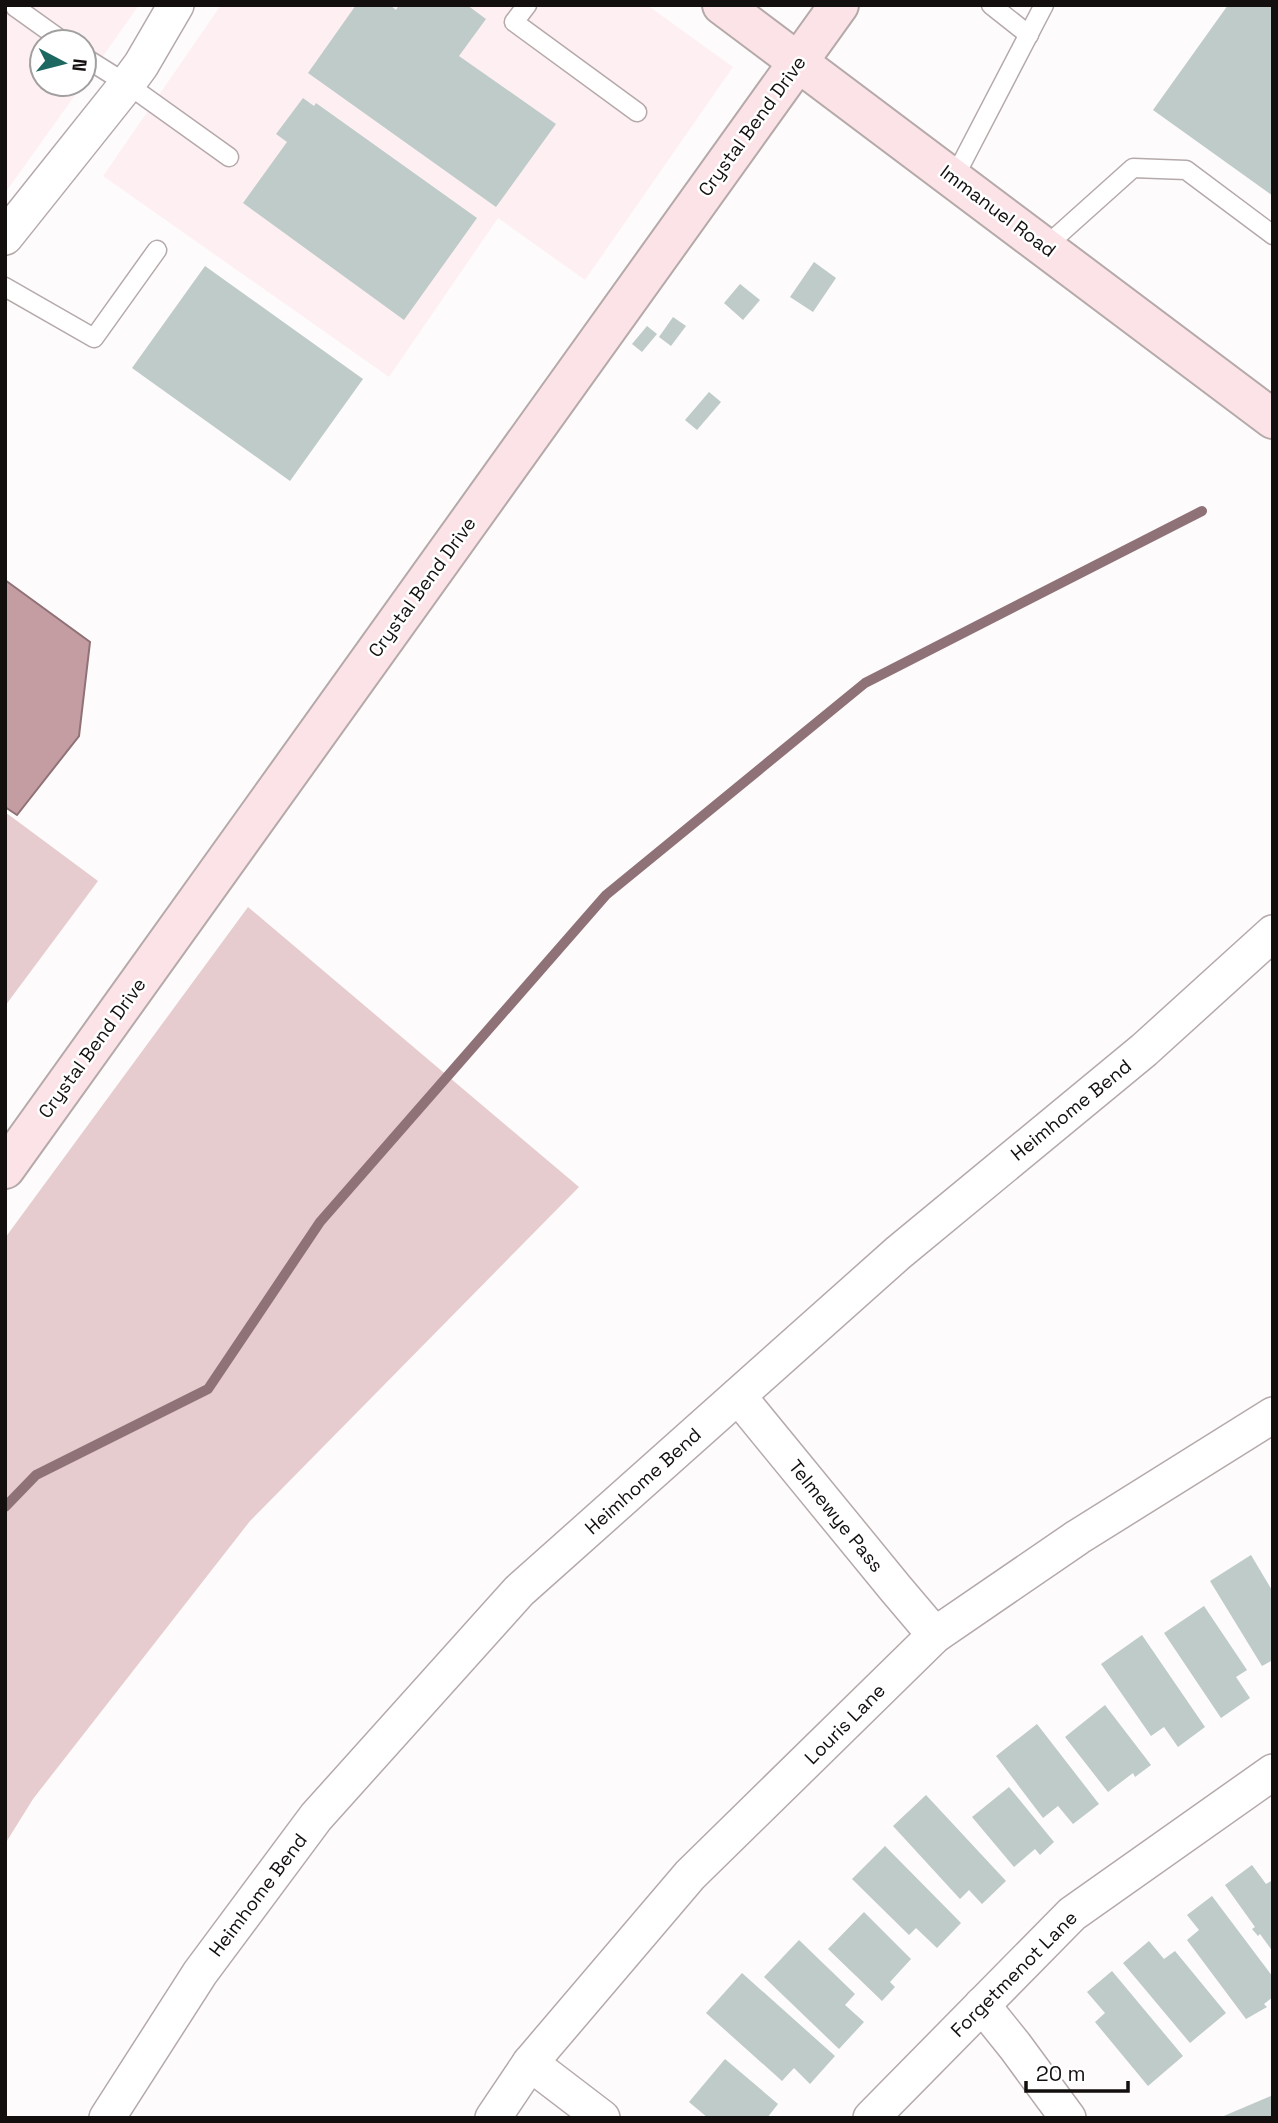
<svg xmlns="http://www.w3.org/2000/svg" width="1278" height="2123" viewBox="0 0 1278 2123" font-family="'Space Grotesk',sans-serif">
<rect width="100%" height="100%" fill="#fdfbfb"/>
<g fill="#fef0f2">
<path d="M5,5H139L84,83V42H42V84H83L5,193Z"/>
<path d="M221,5H647L733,67L585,280L498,218L389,377L103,176Z"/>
</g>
<g fill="#e6cccf">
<path d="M5,812L98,881L5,1006Z"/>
<path d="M248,907L579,1187L250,1521L33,1799L5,1844V1238Z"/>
</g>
<path fill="#c49da3" stroke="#8f7277" stroke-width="2" d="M5,580L90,642L79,736L17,815L5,807Z"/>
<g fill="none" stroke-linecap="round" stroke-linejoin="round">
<path stroke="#8f7277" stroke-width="10" d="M5,1507L36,1475L208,1389L320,1222L606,895L865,683L1202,511"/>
</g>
<g fill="#becbc9">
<path d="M356,5H390L396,10L399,5H467L486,19L459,56L556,124L496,207L308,73Z"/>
<path d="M1228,5H1273V196L1153,110Z"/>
<path d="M303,98L314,106L316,103L477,218L404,320L243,203L287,142L276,134Z"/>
<path d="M814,262L836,278L813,312L790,297Z"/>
<path d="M205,266L363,379L290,481L132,368Z"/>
<path d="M740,284L760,300L743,320L724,303Z"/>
<path d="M673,317L686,326L671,346L659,337Z"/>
<path d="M647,326L657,334L642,352L632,344Z"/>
<path d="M709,392L721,402L697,430L685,420Z"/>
<path d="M1251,1555L1273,1592V1660L1262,1666L1210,1581Z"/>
<path d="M1204,1606L1247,1670L1236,1677L1250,1698L1221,1718L1164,1633Z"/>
<path d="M1142,1635L1205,1727L1178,1747L1164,1727L1151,1736L1101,1664Z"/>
<path d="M1105,1705L1151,1765L1135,1777L1133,1773L1108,1792L1065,1737Z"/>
<path d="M1037,1724L1099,1804L1073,1824L1058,1806L1043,1818L996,1756Z"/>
<path d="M1009,1787L1054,1842L1040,1855L1035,1849L1014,1867L972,1817Z"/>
<path d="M926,1795L1006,1881L982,1904L969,1890L960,1899L893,1826Z"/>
<path d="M885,1846L961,1923L937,1948L916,1928L909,1935L852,1879Z"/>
<path d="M1252,1865L1266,1884L1273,1880V1952L1260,1934L1258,1936L1252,1929L1255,1927L1225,1885Z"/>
<path d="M1212,1896L1273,1977V1997L1264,2004L1267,2007L1246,2019L1187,1940L1199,1930L1187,1915Z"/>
<path d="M864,1912L911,1959L890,1982L895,1987L882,2001L828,1949Z"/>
<path d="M799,1940L855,1994L845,2005L864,2022L839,2049L764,1977Z"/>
<path d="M1149,1941L1164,1959L1175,1951L1226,2013L1190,2043L1123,1963Z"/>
<path d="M1112,1971L1183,2056L1148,2086L1095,2022L1105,2013L1087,1992Z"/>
<path d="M742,1973L835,2056L810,2084L794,2068L782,2081L706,2013Z"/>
<path d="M725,2059L778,2104L767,2118H708L689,2102Z"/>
<path d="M1273,2095V2118H1219Z"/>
</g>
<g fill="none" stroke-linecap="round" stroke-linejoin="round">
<defs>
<g id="lane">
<path d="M17,5L15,7L64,42"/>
<path d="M527,5L514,22L637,112"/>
<path d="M991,5L1029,35"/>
<path d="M84,57L127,84L229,157"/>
<path d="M954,178L1044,5"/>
<path d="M1046,246L1133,168L1186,170L1273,235"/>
<path d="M5,287L94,338L157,250"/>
</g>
<g id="street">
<path d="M5,237L127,84L141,65L176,5"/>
<path d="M738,1396L896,1589L935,1635"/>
<path d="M982,2005L1015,2046L1068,2118"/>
<path d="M530,2063L602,2118"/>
<path d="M107,2118L200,1973L316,1817L519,1591L898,1253L1144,1050L1273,933"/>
<path d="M493,2118L530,2063L690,1875L935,1635L1078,1537L1273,1415"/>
<path d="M871,2118L1072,1914L1273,1772"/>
</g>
<g id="secondary">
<path d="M722,5L1273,419"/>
<path d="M5,1169L839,5"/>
</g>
</defs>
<use href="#lane" stroke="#b5a9aa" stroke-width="21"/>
<use href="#street" stroke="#b5a9aa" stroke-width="38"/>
<use href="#secondary" stroke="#b5a9aa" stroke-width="42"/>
<use href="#lane" stroke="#fff" stroke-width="18"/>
<use href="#street" stroke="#fff" stroke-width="35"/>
<use href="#secondary" stroke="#fce3e7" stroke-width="38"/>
</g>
<g text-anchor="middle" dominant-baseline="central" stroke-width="5" stroke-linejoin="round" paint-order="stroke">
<g font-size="19" fill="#130f0f" stroke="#fff">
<text transform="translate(752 126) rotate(-54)">Crystal Bend Drive</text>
<text transform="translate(998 211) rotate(37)">Immanuel Road</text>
<text transform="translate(422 587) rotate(-54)">Crystal Bend Drive</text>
<text transform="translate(92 1048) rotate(-54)">Crystal Bend Drive</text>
<text transform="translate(1071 1110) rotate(-39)">Heimhome Bend</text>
<text transform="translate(643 1481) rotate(-42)">Heimhome Bend</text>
<text transform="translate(836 1516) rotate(51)">Telmewye Pass</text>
<text transform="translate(845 1724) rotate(-45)">Louris Lane</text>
<text transform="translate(258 1895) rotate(-53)">Heimhome Bend</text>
<text transform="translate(1014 1974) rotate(-45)">Forgetmenot Lane</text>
</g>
</g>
<rect width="1278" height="2123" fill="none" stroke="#130f0f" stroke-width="14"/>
<g transform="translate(63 63) rotate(97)"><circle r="33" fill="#ffffff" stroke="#a19f9f" stroke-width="2"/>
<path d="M0-5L12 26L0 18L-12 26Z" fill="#1e6862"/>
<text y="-10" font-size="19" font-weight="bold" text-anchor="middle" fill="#130f0f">N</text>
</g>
<path d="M1026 2081v10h102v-10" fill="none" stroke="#130f0f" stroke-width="3.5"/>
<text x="1036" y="2081" font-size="21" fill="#130f0f" stroke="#ffffff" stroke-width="5" paint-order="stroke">20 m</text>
</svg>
